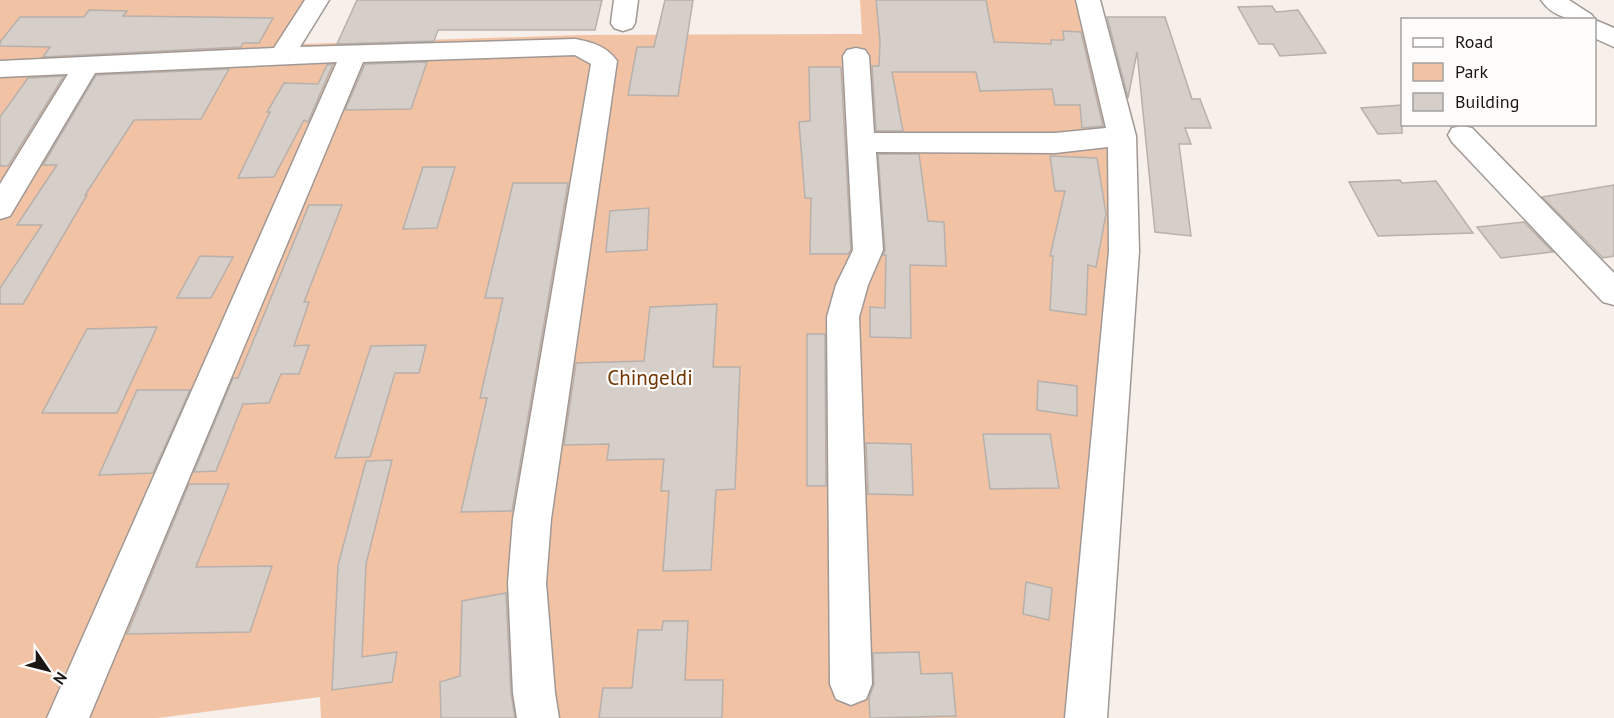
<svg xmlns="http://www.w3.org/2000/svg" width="1614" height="718" viewBox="0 0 1614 718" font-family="'PT Sans',sans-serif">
<rect width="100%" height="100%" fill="#f7efea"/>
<path fill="#f2c2a4" d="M0,0H326L303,44L582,35L862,34L860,0H1075L1105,90L1124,251L1083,718H321L320,697L158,718H0Z"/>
<g fill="#d6cec9" stroke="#b7b0ab" stroke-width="1.5">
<path d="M357,0H602L595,30H438L434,41L337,44Z"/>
<path d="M665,0H693L678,96L628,95L637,47H654Z"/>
<path d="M876,0H986L994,42L1051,44V40H1064L1063,31L1081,32L1103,126L1082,128L1080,105H1055L1052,89L980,91L976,72H892L903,131H876L872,66H879L880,41Z"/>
<path d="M1272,6L1276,12L1298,10L1326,53L1280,56L1273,44H1259L1238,7Z"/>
<path d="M89,10L127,11L123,16L273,18L259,43H243L241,47L43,57L50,47L0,46V42L20,17H84Z"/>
<path d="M1107,17H1165L1192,99H1200L1211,128H1185L1191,144H1179L1191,236L1155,232L1137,52L1128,98Z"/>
<path d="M427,62L411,109L345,110L365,64Z"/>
<path d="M333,64L308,122L304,120L274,177L238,178L270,112H267L284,83L318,84L327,65Z"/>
<path d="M809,67H841L851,250L848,254H810L811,198H805L799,122L810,121Z"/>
<path d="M229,69L201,119L134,120L85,195H87L23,304H0V288L42,225H17L57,165H43L96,75Z"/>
<path d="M64,76L8,166H0V117L28,78Z"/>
<path d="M1402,105V133L1378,134L1361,108Z"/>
<path d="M878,154H919L928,221L944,222L946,266L910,265L911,338L870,337V307L885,308L886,255H883L885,250Z"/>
<path d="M1050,156L1097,158L1106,214L1096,267L1088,265L1086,315L1050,310L1053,256H1050L1065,191H1055Z"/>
<path d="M423,167H455L437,228L403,229Z"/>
<path d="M1400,180L1402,183L1436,181L1473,233L1378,236L1349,182Z"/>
<path d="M513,183H568L512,511L461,512L487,398H480L503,298H485Z"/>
<path d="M1614,185V256L1603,258L1542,197Z"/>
<path d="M309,205H342L304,302H309L294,346L309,345L299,374H281L269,403L243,404L216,471L194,472L233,378H238Z"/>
<path d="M649,208L647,250L606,252L610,211Z"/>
<path d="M1524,222L1553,252L1501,258L1477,227Z"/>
<path d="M200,256L233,257L211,298H177Z"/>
<path d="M717,304L713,367H740L735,489L716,490L711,570L663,571L669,491H661L664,459L607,460L609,444L564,445L576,363L644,361L650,307Z"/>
<path d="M157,327L117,413H42L87,329Z"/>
<path d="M807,334H825L826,486H807Z"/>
<path d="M426,345L419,373H395L370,457L335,458L371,346Z"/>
<path d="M1038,381L1077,386V416L1037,410Z"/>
<path d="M137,390H190L153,473L99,475Z"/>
<path d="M983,434H1050L1059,488L990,489Z"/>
<path d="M866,443L911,444L913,495L868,494Z"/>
<path d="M392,460L366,564L362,657L397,652L392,682L332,690L338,565L366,461Z"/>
<path d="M189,484H229L196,567L272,566L250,632L127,634Z"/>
<path d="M1026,582L1052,588L1049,620L1023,614Z"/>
<path d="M506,593L511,693L515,718H441L440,682L460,676L462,601Z"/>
<path d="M663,621H688L685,680H723L722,718H599L603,688H632L638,630H662Z"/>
<path d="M919,652L921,674L952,673L956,716L870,718L869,698L874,684L873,653Z"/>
</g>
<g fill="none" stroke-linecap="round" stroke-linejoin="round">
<defs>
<g id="minor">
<path d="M305,0H329L300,47L575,39C591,42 607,46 617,61L551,519L546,583L555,693L559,718H517L513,693L508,583L513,519L591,64L575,55L363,62L89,718H47L337,62L95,73L10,216L0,219V184L68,74L0,77V61L274,48Z"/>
<path d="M614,0H638L635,23L632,28L623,31L614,28L611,23Z"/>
<path d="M1076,0H1100L1136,136L1139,251L1107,718H1065L1109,251L1108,147L1055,153L876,152L883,250L868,285L859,317L872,684L866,699L851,705L836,699L830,684L827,317L836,285L853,250L843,56L847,50L856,48L865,50L869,56L874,133H1055L1106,128Z"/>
<path d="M1541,0H1569L1592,15L1595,20L1614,28V47L1594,38V20C1573,20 1554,19 1541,0Z"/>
<path d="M1462,126L1472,128L1614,273V305L1603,302L1452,142L1448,135L1452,128Z"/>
</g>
</defs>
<use href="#minor" stroke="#a09894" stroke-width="3"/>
<use href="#minor" fill="#fff" fill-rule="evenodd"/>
</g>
<g text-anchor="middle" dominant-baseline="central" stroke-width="4.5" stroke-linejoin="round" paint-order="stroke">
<g font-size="21" fill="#6e3500" stroke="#fffdfc">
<text x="650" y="377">Chingeldi</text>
</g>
</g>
<rect x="1401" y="18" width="195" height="108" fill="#fffdfc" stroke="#a3a19f" stroke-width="1.5"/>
<rect x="1413" y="38" width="30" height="9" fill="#ffffff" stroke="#a3a19f" stroke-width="1.5"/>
<text x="1455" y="48" font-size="18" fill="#191614">Road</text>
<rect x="1413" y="63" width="30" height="18" fill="#f2c2a4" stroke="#a3a19f" stroke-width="1.5"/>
<text x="1455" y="78" font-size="18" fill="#191614">Park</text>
<rect x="1413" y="93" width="30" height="18" fill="#d6cec9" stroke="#a3a19f" stroke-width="1.5"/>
<text x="1455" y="108" font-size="18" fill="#191614">Building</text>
<g transform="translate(48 670) rotate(125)" stroke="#fffdfc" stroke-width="4.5" paint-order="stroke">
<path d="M0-4.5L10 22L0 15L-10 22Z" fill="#191614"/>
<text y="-9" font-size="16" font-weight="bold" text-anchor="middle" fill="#191614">N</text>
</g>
</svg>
